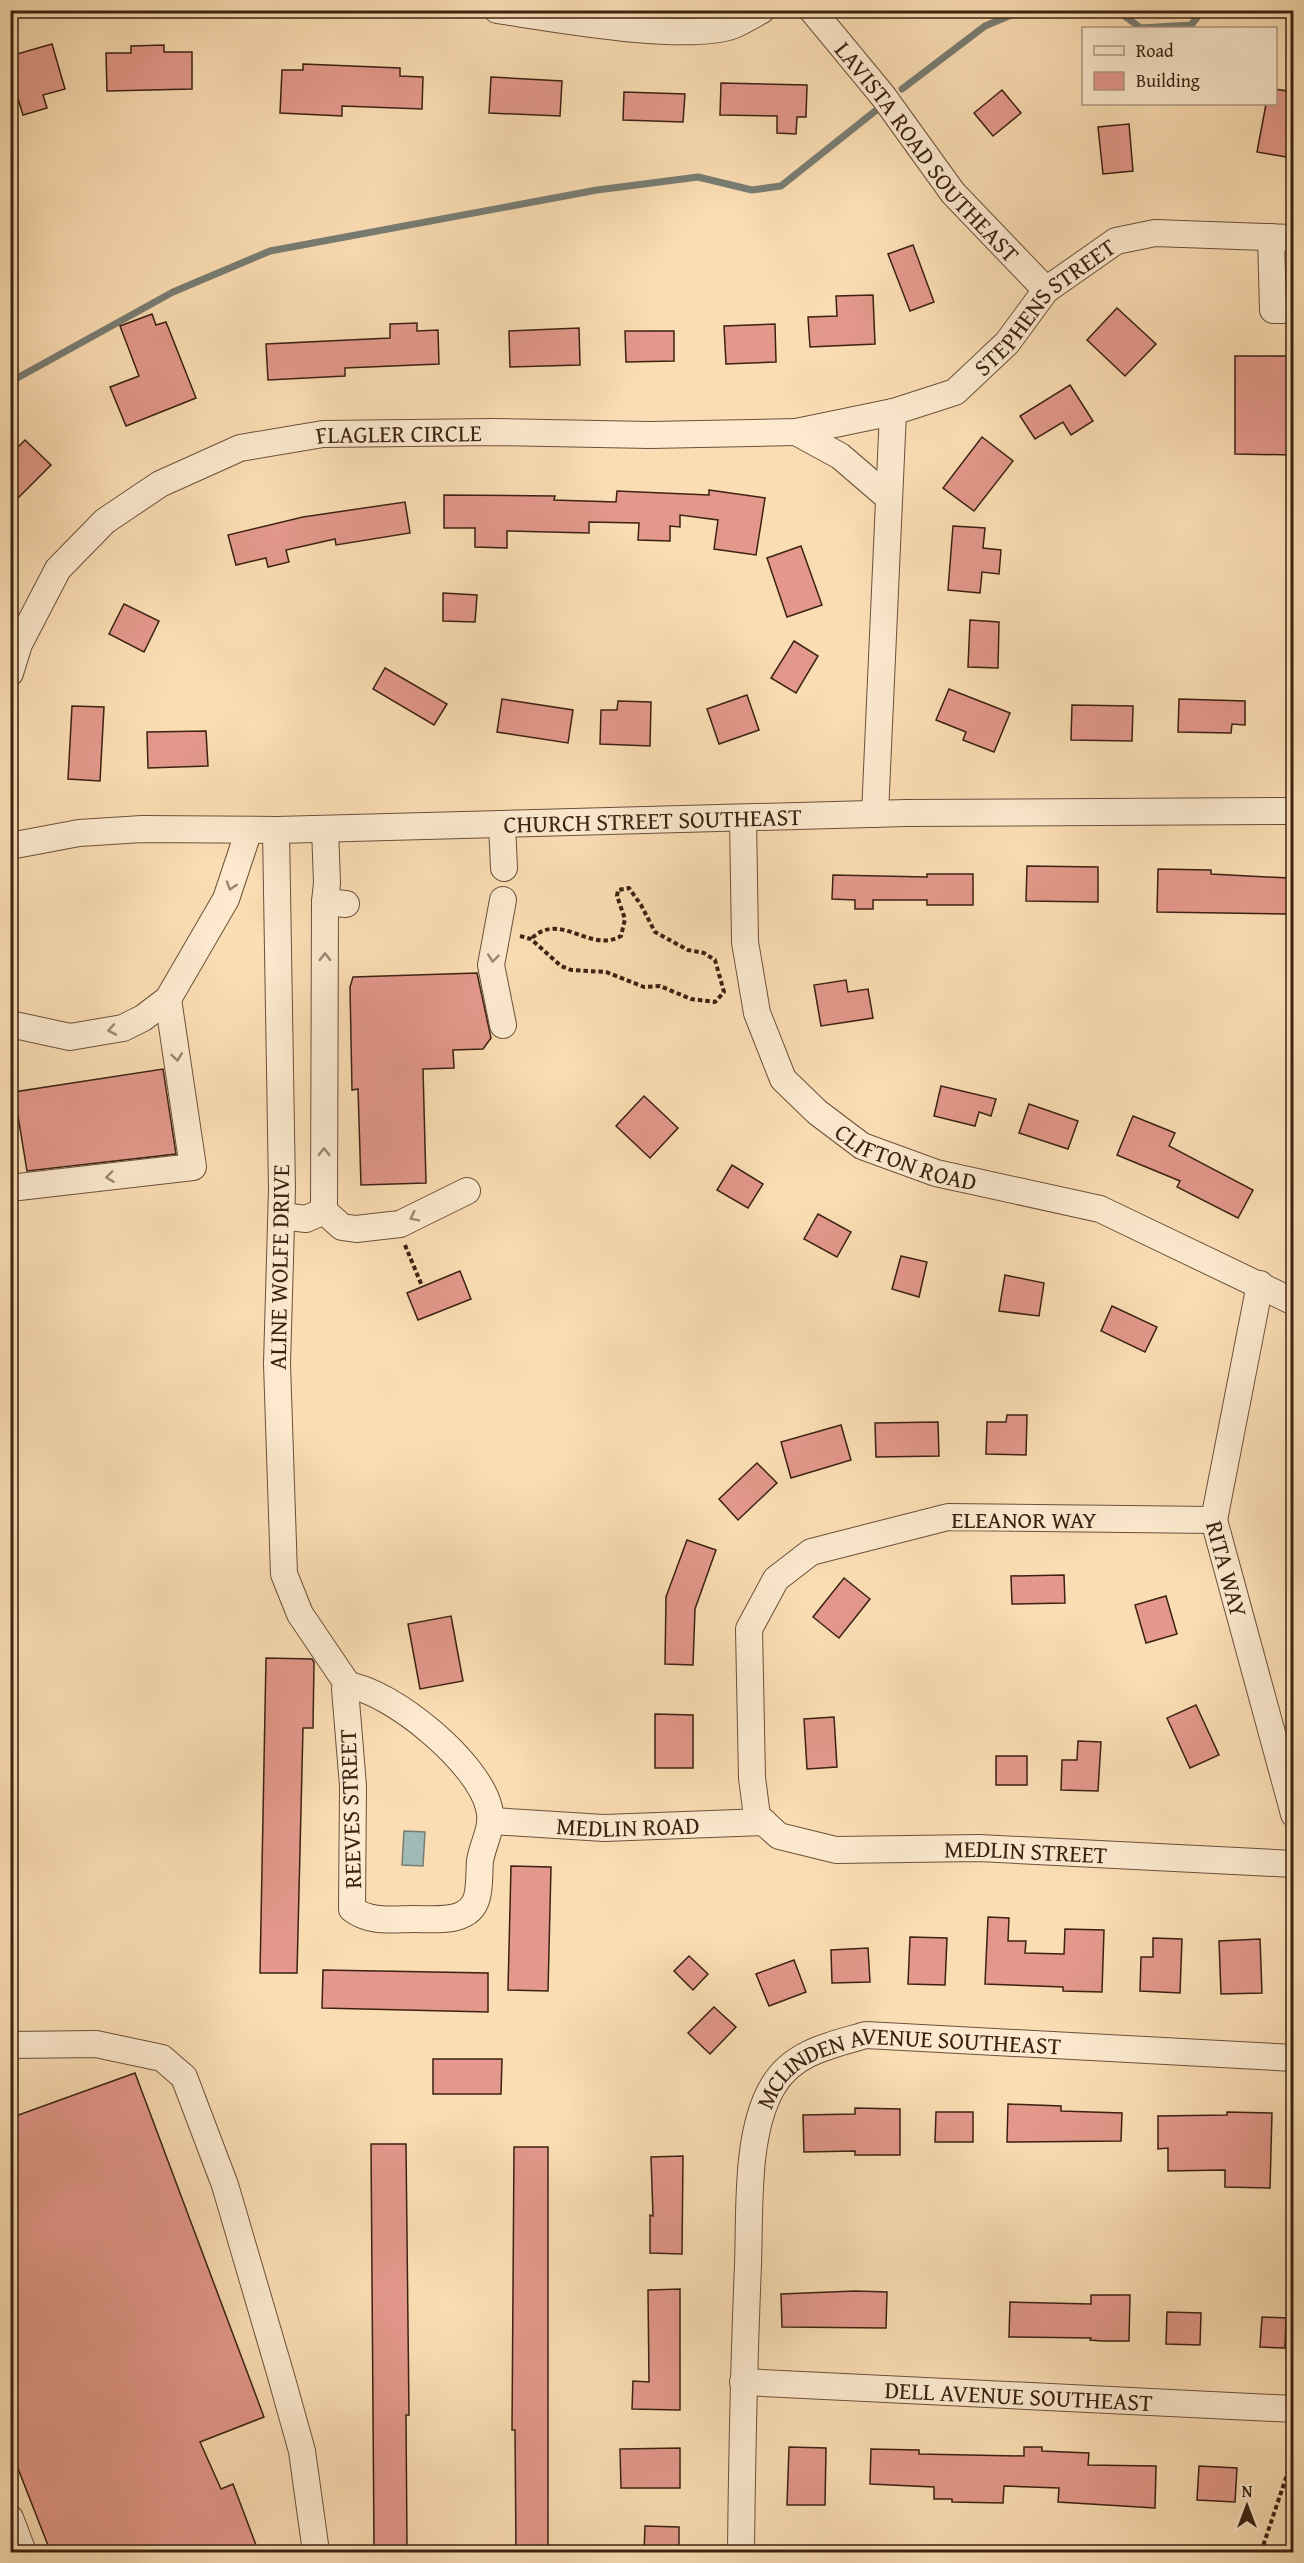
<svg xmlns="http://www.w3.org/2000/svg" width="1304" height="2563" viewBox="0 0 1304 2563" font-family="'Gentium Book Plus',serif">
<rect width="100%" height="100%" fill="#fbddb3"/>
<filter id="stains"><feTurbulence type="fractalNoise" baseFrequency=".00333" numOctaves="4"/><feColorMatrix values="0 0 0 0 .2 0 0 0 0 .09 0 0 0 0 .02 0 0 0 .5 -.17"/></filter>
<radialGradient id="worn" r=".72"><stop offset=".6" stop-color="#630" stop-opacity="0"/><stop offset="1" stop-color="#630" stop-opacity=".3"/></radialGradient>
<path fill="#a0bab5" stroke="#787d74" stroke-width="1.5" d="M404,1831L425,1832L423,1866L402,1865Z"/>
<g fill="none" stroke-linecap="round" stroke-linejoin="round">
<g stroke="#787d74" stroke-width="7">
<path d="M1116,10L1141,28L1191,25L1203,10"/>
<path d="M902,89L985,26L1023,10"/>
<path d="M10,382L173,292L270,251L597,190L698,177L752,190L781,186L879,108"/>
</g>
</g>
<g fill="#e3988b" stroke="#3b2213" stroke-width="1.5">
<path d="M52,44L65,89L43,95L47,108L23,115L10,72V56Z"/>
<path d="M164,45V52H192V89L107,91L106,53H131V46Z"/>
<path d="M303,64L400,68V76L423,77L422,109L342,106V116L280,113L282,70H303Z"/>
<path d="M491,77L562,81L560,116L489,113Z"/>
<path d="M721,83L807,85L806,117H797L796,134L777,133V116L720,115Z"/>
<path d="M1275,89L1293,92V158L1257,152L1266,104H1275Z"/>
<path d="M1002,90L1021,113L993,136L974,113Z"/>
<path d="M624,92L685,94L683,122L623,120Z"/>
<path d="M1129,124L1133,171L1103,174L1098,127Z"/>
<path d="M913,245L934,302L910,311L888,254Z"/>
<path d="M873,295L875,344L810,347L808,317L837,316L836,296Z"/>
<path d="M1117,308L1156,344L1125,376L1087,340Z"/>
<path d="M152,314L156,325L166,322L196,398L126,426L110,387L139,376L120,326Z"/>
<path d="M417,323V331L438,330L439,364L345,368V376L268,380L266,344L390,338V324Z"/>
<path d="M775,324L776,362L726,364L724,326Z"/>
<path d="M579,328L580,365L510,367L509,331Z"/>
<path d="M625,331H674V361L626,362Z"/>
<path d="M1235,356H1293V455L1235,454Z"/>
<path d="M1070,385L1093,421L1071,435L1063,422L1035,439L1020,416Z"/>
<path d="M982,437L1013,461L974,511L943,488Z"/>
<path d="M25,440L51,465L10,506V455Z"/>
<path d="M709,490L765,498L756,555L714,549L718,520L680,515V527L670,526V541L638,540L639,523L589,522V533L507,531V548L475,547V528H444V495L555,496L554,500L616,502L617,491L709,495Z"/>
<path d="M405,502L410,533L336,545L335,539L286,550L289,562L268,567L266,558L236,565L228,535L303,517Z"/>
<path d="M953,526L985,528L983,548L1001,550L999,574L982,572L980,593L948,590Z"/>
<path d="M801,546L822,605L787,617L767,558Z"/>
<path d="M443,593L477,595L475,622L443,621Z"/>
<path d="M124,604L159,621L144,652L109,634Z"/>
<path d="M970,620L999,622L998,668L968,667Z"/>
<path d="M794,641L818,656L796,693L771,678Z"/>
<path d="M385,668L447,704L434,725L373,689Z"/>
<path d="M949,689L1010,713L994,752L963,740L966,732L936,720Z"/>
<path d="M747,695L759,730L719,744L707,709Z"/>
<path d="M502,699L573,710L568,743L497,732Z"/>
<path d="M1179,699L1245,701V725L1232,724L1231,733L1178,732Z"/>
<path d="M618,701L651,702L650,746L600,744L601,710H617Z"/>
<path d="M1072,705L1133,706L1132,741L1071,740Z"/>
<path d="M72,706L104,707L100,781L68,779Z"/>
<path d="M206,731L208,766L148,768L147,732Z"/>
<path d="M1027,866L1098,867V902L1026,901Z"/>
<path d="M1158,869L1211,870V874L1288,878L1287,914L1157,912Z"/>
<path d="M927,874H973V905H927V900H873V909H855V900L832,899L833,875L927,877Z"/>
<path d="M477,973L491,1038L483,1049L453,1050L454,1068L423,1069L426,1183L361,1185L358,1089L352,1090L350,987L353,977Z"/>
<path d="M846,980L848,992L868,989L873,1018L821,1026L814,985Z"/>
<path d="M163,1069L176,1154L27,1171L14,1092Z"/>
<path d="M941,1086L996,1099L991,1116L979,1112L975,1126L934,1116Z"/>
<path d="M644,1096L678,1128L650,1158L616,1126Z"/>
<path d="M1029,1104L1078,1121L1068,1149L1019,1133Z"/>
<path d="M1133,1116L1175,1133L1169,1146L1253,1190L1238,1218L1177,1187L1180,1181L1117,1155Z"/>
<path d="M732,1165L763,1184L748,1208L717,1190Z"/>
<path d="M818,1214L851,1232L837,1257L804,1239Z"/>
<path d="M901,1256L927,1262L919,1297L892,1289Z"/>
<path d="M460,1271L471,1299L418,1320L407,1293Z"/>
<path d="M1005,1275L1044,1283L1039,1316L999,1311Z"/>
<path d="M1112,1306L1157,1327L1145,1352L1101,1331Z"/>
<path d="M1007,1415H1027L1026,1455L986,1454L987,1422H1006Z"/>
<path d="M938,1422L939,1456L876,1457L875,1423Z"/>
<path d="M841,1425L851,1460L791,1478L781,1442Z"/>
<path d="M757,1463L777,1483L738,1520L719,1499Z"/>
<path d="M687,1540L716,1550L695,1609L693,1665L665,1664L666,1597Z"/>
<path d="M1064,1575L1065,1603L1012,1604L1011,1576Z"/>
<path d="M844,1578L870,1599L839,1638L813,1617Z"/>
<path d="M1166,1596L1177,1634L1146,1643L1135,1605Z"/>
<path d="M451,1616L463,1681L420,1689L408,1624Z"/>
<path d="M266,1658L312,1659L314,1662L313,1728H303L297,1973H260Z"/>
<path d="M1196,1705L1219,1755L1190,1768L1167,1718Z"/>
<path d="M655,1714L693,1715V1768H655Z"/>
<path d="M834,1717L837,1767L807,1769L804,1719Z"/>
<path d="M1078,1741L1101,1742L1098,1791L1061,1790L1062,1760H1077Z"/>
<rect x="996" y="1756" width="31" height="29"/>
<path d="M511,1866L551,1867L548,1991L508,1990Z"/>
<path d="M988,1917L1009,1918L1008,1941H1026L1025,1953L1064,1954L1065,1929L1104,1930L1102,1992L1063,1991V1987L985,1984Z"/>
<path d="M910,1937L947,1938L945,1985L908,1984Z"/>
<path d="M1153,1938L1182,1939L1180,1993L1140,1991L1141,1957H1153Z"/>
<path d="M1260,1939L1262,1993L1221,1994L1219,1941Z"/>
<path d="M868,1948L870,1982L832,1983L831,1950Z"/>
<path d="M689,1956L708,1974L693,1990L674,1971Z"/>
<path d="M794,1960L806,1992L769,2006L756,1974Z"/>
<path d="M323,1970L488,1973V2012L322,2008Z"/>
<path d="M714,2007L736,2027L710,2054L688,2033Z"/>
<path d="M433,2059H502L501,2094H433Z"/>
<path d="M135,2073L264,2417L200,2442L221,2489L233,2484L259,2553H51L10,2448V2118Z"/>
<path d="M1008,2104L1061,2106V2111L1122,2113L1121,2141L1007,2142Z"/>
<path d="M855,2108L900,2109V2155H855V2151L804,2152L803,2115L855,2114Z"/>
<path d="M936,2112H973V2142H935Z"/>
<path d="M1227,2112L1272,2113L1270,2188L1225,2187V2170L1168,2171V2148L1158,2149V2116L1227,2115Z"/>
<path d="M371,2144H406L409,2415H406L407,2547H374Z"/>
<path d="M514,2147H548V2553H516L515,2430H512Z"/>
<path d="M683,2156L682,2254L650,2253V2215L653,2216L651,2157Z"/>
<path d="M680,2289V2410L632,2409L633,2381L649,2382L648,2290Z"/>
<path d="M855,2291L887,2292L886,2328L782,2327L781,2294Z"/>
<path d="M1091,2295H1130L1129,2341H1102L1090,2340L1091,2338L1009,2337L1010,2302L1091,2304Z"/>
<path d="M1167,2312L1201,2313L1200,2345L1166,2344Z"/>
<path d="M1262,2317L1286,2318L1285,2348L1260,2347Z"/>
<path d="M789,2447L826,2448L825,2505H787Z"/>
<path d="M1024,2447H1042V2451L1089,2453L1088,2465L1156,2466L1155,2508L1058,2502L1059,2488L1004,2486L1003,2503L952,2502V2499H934V2487L870,2484L871,2449L919,2450V2454L1024,2456Z"/>
<path d="M680,2448V2488H621L620,2449Z"/>
<path d="M1199,2466L1237,2468L1235,2502L1197,2500Z"/>
<path d="M645,2526L679,2527V2553H644Z"/>
</g>
<g fill="none" stroke-linecap="round" stroke-linejoin="round">
<defs>
<g id="minor">
<path d="M497,10C551,18 687,43 734,25C743,21 753,15 762,10"/>
<path id="s1" d="M812,10L883,96L953,193L1046,290"/>
<path d="M1271,237L1273,310H1294"/>
<path d="M796,432L840,456L889,498"/>
<path id="s2" d="M10,673L19,644L58,569L105,521L160,484L240,448L323,434L494,432L650,435L796,432L893,412L955,392L1007,343L1046,290L1116,241L1155,233L1294,238"/>
<path d="M875,814L893,412"/>
<path id="s3" d="M743,818L745,942L757,1013L783,1079L817,1112L862,1146L936,1173L1100,1209L1294,1302"/>
<path d="M502,824L504,868"/>
<path d="M325,829L327,883L325,902L346,904"/>
<path d="M276,830L282,1189L277,1364L284,1574L300,1614L348,1685"/>
<path id="s4" d="M10,846L79,833L142,829L276,830L906,813L1294,811"/>
<path d="M503,900L491,965L503,1025"/>
<path d="M325,902L324,1211L342,1227L356,1229L400,1224L467,1191"/>
<path d="M10,1024L70,1037L123,1028L143,1018L168,999L226,899L249,830"/>
<path d="M10,1188L193,1167L168,999"/>
<path d="M282,1216L306,1219L324,1211"/>
<path id="s5" d="M1260,1284L1214,1520L1294,1814"/>
<path id="s6" d="M1214,1520L948,1517L811,1552L776,1579L749,1629L752,1778L757,1816L779,1836L836,1850L979,1848L1294,1864"/>
<path d="M348,1685C393,1692 479,1763 489,1808C494,1828 483,1842 480,1861C479,1873 480,1886 477,1897C470,1924 436,1919 414,1919C392,1919 370,1923 352,1909L353,1786L345,1689Z"/>
<path id="s7" d="M492,1821L604,1828L764,1822"/>
<path d="M10,2045L96,2044L162,2058L184,2077L225,2185L281,2376L302,2451L316,2552"/>
<path id="s8" d="M743,2382L1294,2409"/>
<path d="M10,2518L23,2552"/>
<path id="s9" d="M741,2552C742,2457 744,2361 748,2265C750,2212 745,2133 773,2086C793,2052 831,2045 866,2035L1294,2058"/>
</g>
</defs>
<use href="#minor" stroke="#6b513b" stroke-width="28"/>
<g stroke="#3b2213" stroke-width="4" stroke-dasharray="4.5 3" stroke-linecap="butt">
<path d="M520,936L531,939L561,966L571,970L606,972L644,987L660,986L691,999L715,1002L724,992L715,960L704,953L688,950L655,932L641,905L629,888L618,890L617,896L625,919L621,936C590,954 560,910 531,939"/>
<path d="M405,1245L422,1286"/>
<path d="M1261,2552L1294,2454"/>
</g>
<use href="#minor" stroke="#fce9ce" stroke-width="26"/>
</g>
<defs><path id="oneway-chevron" d="M-2-3.5L2.5 0L-2 3.5" fill="none" stroke-width="1.6" stroke-linecap="round" stroke-linejoin="round" transform="scale(1.5)"/></defs>
<g stroke="#9c8670">
<use href="#oneway-chevron" transform="translate(231 886) rotate(108)"/>
<use href="#oneway-chevron" transform="translate(325 957) rotate(-90)"/>
<use href="#oneway-chevron" transform="translate(493 958) rotate(96)"/>
<use href="#oneway-chevron" transform="translate(112 1030) rotate(170)"/>
<use href="#oneway-chevron" transform="translate(177 1057) rotate(82)"/>
<use href="#oneway-chevron" transform="translate(324 1152) rotate(-90)"/>
<use href="#oneway-chevron" transform="translate(110 1177) rotate(173)"/>
<use href="#oneway-chevron" transform="translate(414 1217) rotate(154)"/>
</g>
<g text-anchor="middle" dominant-baseline="central" stroke-width="4.5" stroke-linejoin="round" paint-order="stroke">
<g font-size="24" fill="#3b2213" stroke="#fce9ce">
<text stroke="none"><textPath href="#s1" startOffset="183">LAVISTA ROAD SOUTHEAST</textPath></text>
<text stroke="none"><textPath href="#s2" startOffset="1182">STEPHENS STREET</textPath></text>
<text stroke="none"><textPath href="#s2" startOffset="496">FLAGLER CIRCLE</textPath></text>
<text stroke="none"><textPath href="#s4" startOffset="644">CHURCH STREET SOUTHEAST</textPath></text>
<text stroke="none"><textPath href="#s3" startOffset="416">CLIFTON ROAD</textPath></text>
<text transform="translate(279 1267) rotate(-89)">ALINE WOLFE DRIVE</text>
<text x="1024" y="1519">ELEANOR WAY</text>
<text stroke="none"><textPath href="#s5" startOffset="291">RITA WAY</textPath></text>
<text transform="translate(350 1809) rotate(-92)">REEVES STREET</text>
<text stroke="none"><textPath href="#s7" startOffset="136">MEDLIN ROAD</textPath></text>
<text stroke="none"><textPath href="#s6" startOffset="974">MEDLIN STREET</textPath></text>
<text stroke="none"><textPath href="#s9" startOffset="610">MCLINDEN AVENUE SOUTHEAST</textPath></text>
<text stroke="none"><textPath href="#s8" startOffset="276">DELL AVENUE SOUTHEAST</textPath></text>
</g>
</g>
<rect width="1304" height="2563" fill="none" stroke="#fbddb3" stroke-width="36"/>
<rect x="12" y="12" width="1280" height="2539" fill="none" stroke="#3b2213" stroke-width="3"/>
<rect x="18" y="18" width="1268" height="2527" fill="none" stroke="#3b2213" stroke-width="1.5"/>
<rect x="1082" y="27" width="195" height="78" fill="#fce9ce" stroke="#af9983" stroke-width="1.5"/>
<rect x="1094" y="46" width="30" height="9" fill="#fce9ce" stroke="#af9983" stroke-width="1.5"/>
<text x="1136" y="57" font-size="18" fill="#3b2213">Road</text>
<rect x="1094" y="72" width="30" height="18" fill="#e3988b" stroke="#af9983" stroke-width="1.5"/>
<text x="1136" y="87" font-size="18" fill="#3b2213">Building</text>
<g transform="translate(1247 2506)" stroke="#fce9ce" stroke-width="4.5" paint-order="stroke">
<path d="M0-4.5L10 22L0 15L-10 22Z" fill="#3b2213"/>
<text y="-9" font-size="16" font-weight="bold" text-anchor="middle" fill="#3b2213">N</text>
</g>
<rect width="100%" height="100%" filter="url(#stains)"/>
<rect width="100%" height="100%" fill="url(#worn)"/>
</svg>
